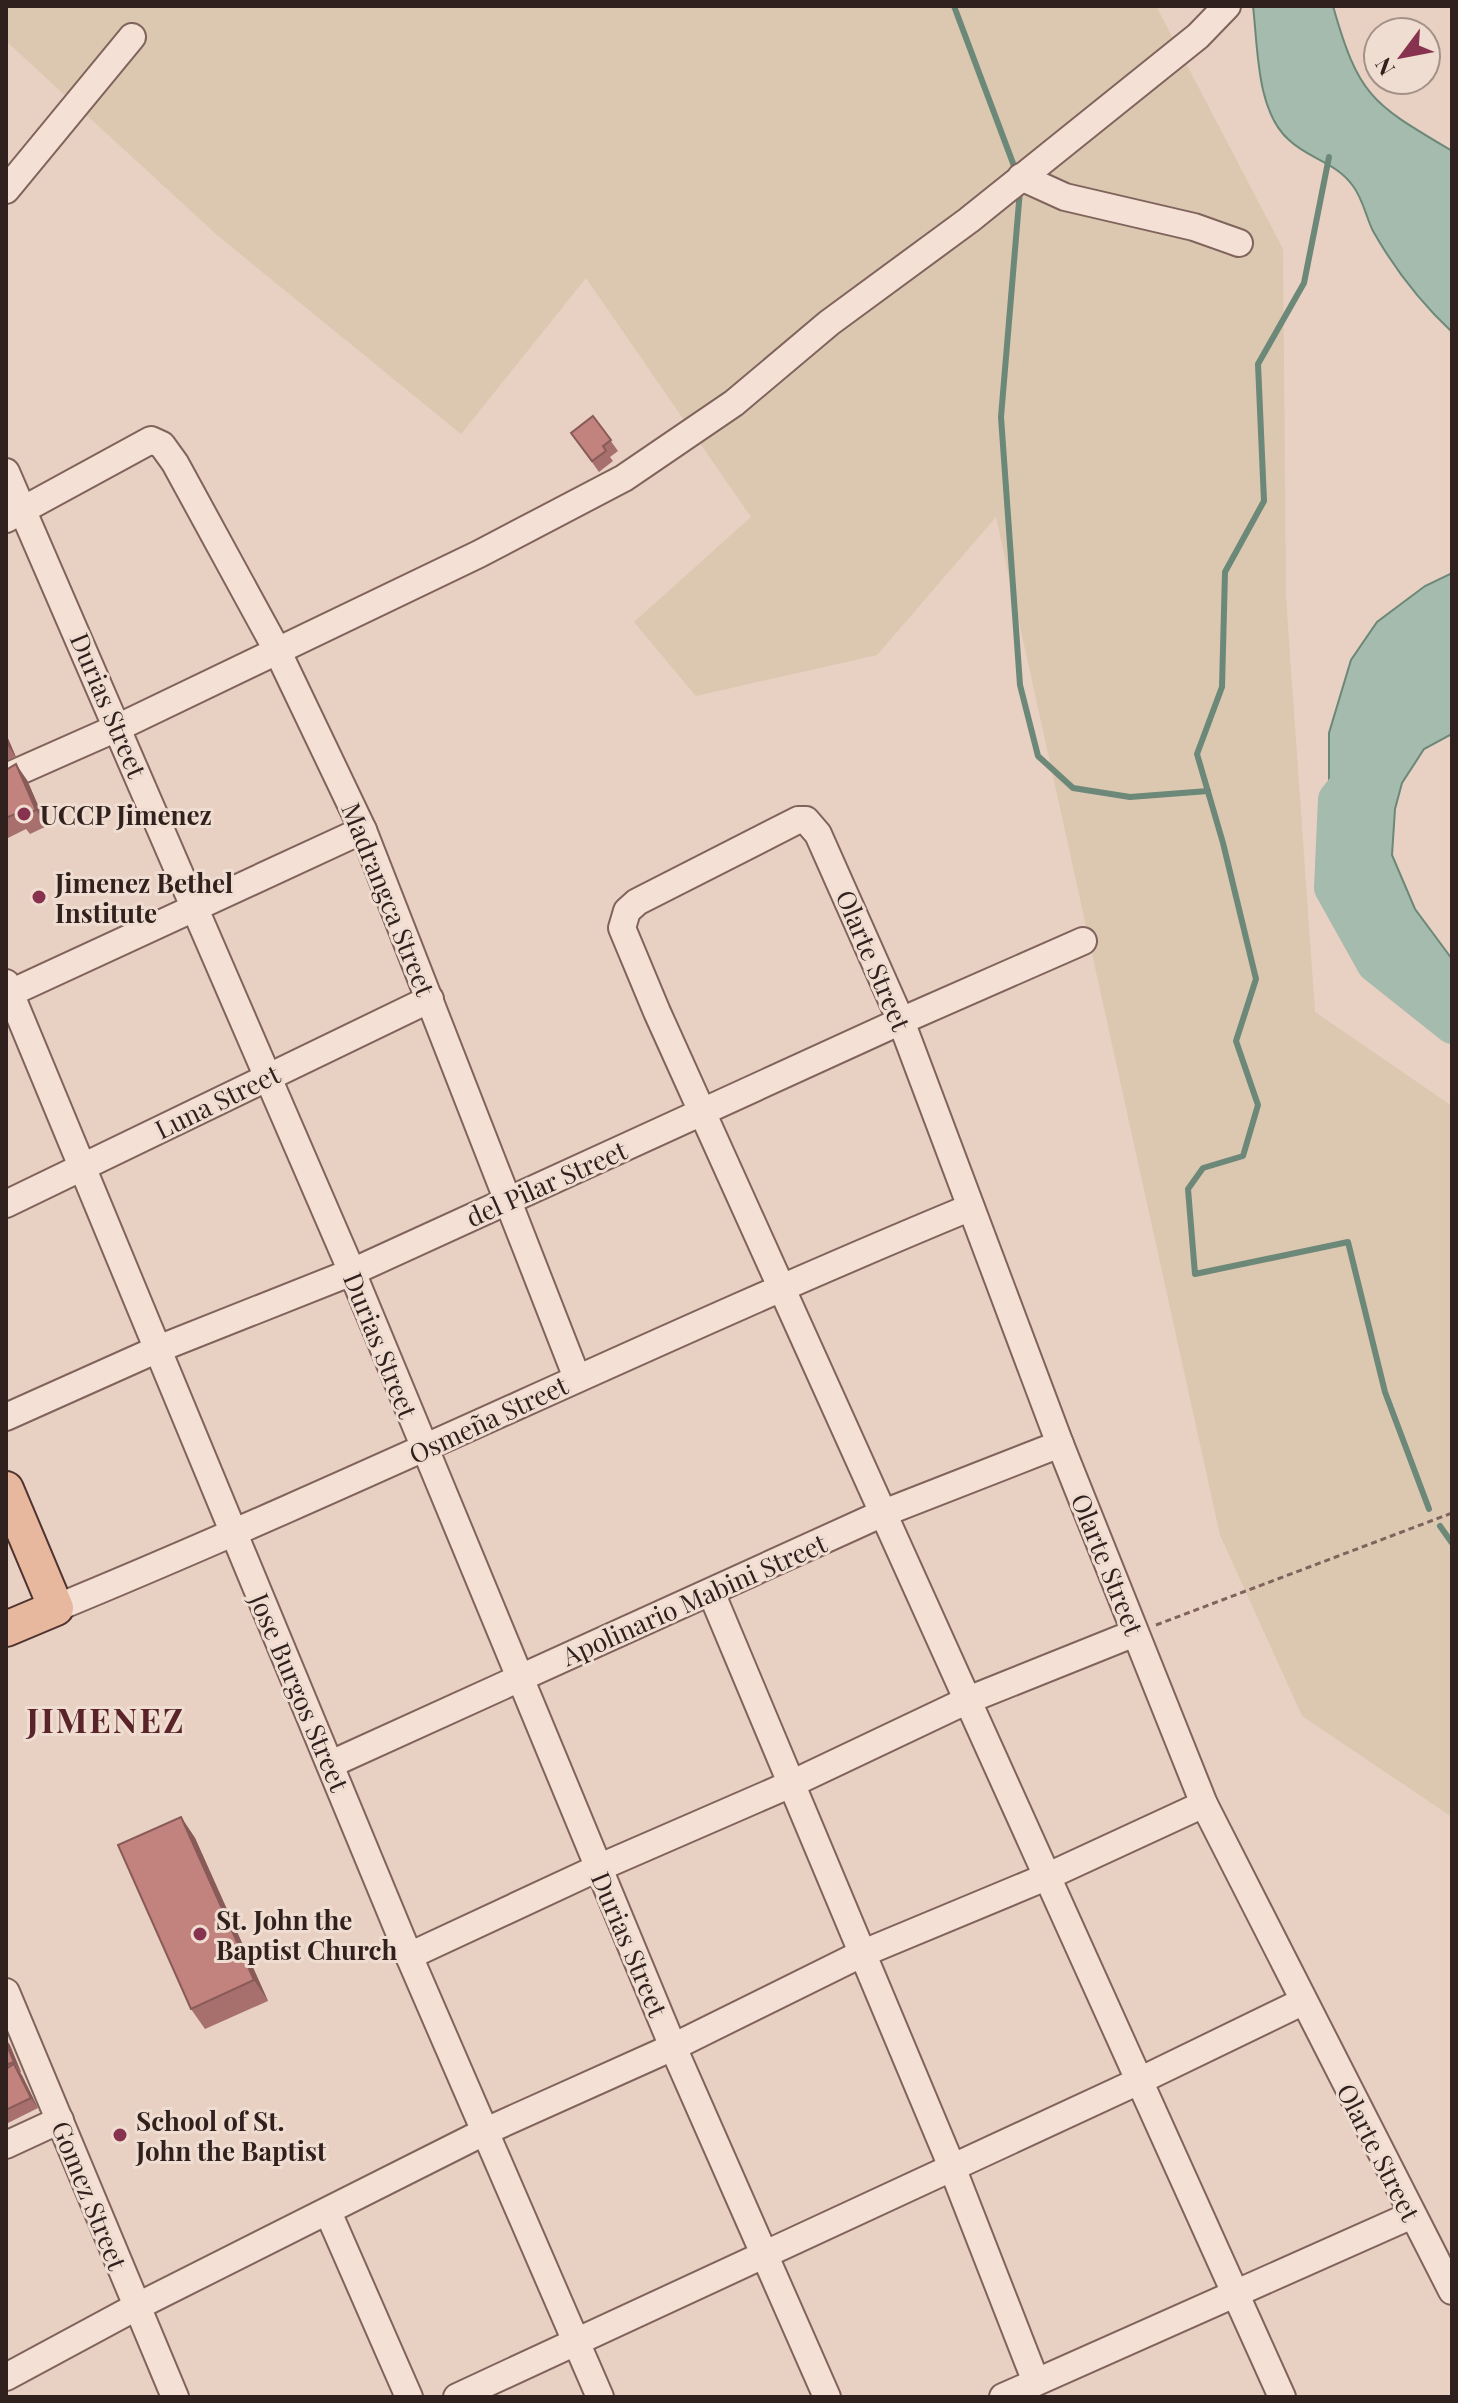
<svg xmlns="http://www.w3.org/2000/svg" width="1458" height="2403" viewBox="0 0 1458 2403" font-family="'Playfair Display',serif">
<rect width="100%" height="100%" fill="#e8d0c2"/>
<path fill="#dcc7b1" d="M6,6H1156L1283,249L1286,598L1315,1012L1452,1106V1817L1302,1716L1220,1535L996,517L877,655L696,696L634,622L751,517L586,278L461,434L217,235L6,41Z"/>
<g fill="#a4bbad" stroke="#6c8878" stroke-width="2">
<path d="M1253,6H1333C1359,98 1373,104 1452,151V332C1420,302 1395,270 1373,231C1366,217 1363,199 1353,186C1336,162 1309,159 1289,140C1256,111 1258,47 1253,6Z"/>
<path d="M1452,573V734L1424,749L1402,783L1395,809L1392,855L1415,909L1452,959V1040L1415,1006L1401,974L1374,957L1367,932L1359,926L1341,886L1329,789V733L1351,660L1377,622L1425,586Z"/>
</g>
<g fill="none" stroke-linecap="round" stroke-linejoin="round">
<g stroke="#6c8878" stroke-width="6">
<path d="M954,6L1017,174"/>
<path d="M1329,157L1304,283L1258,364L1264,501L1225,572L1222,687L1197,754L1223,843L1256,979L1236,1041L1258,1105L1243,1156L1203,1168L1188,1189L1195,1274L1348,1242L1385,1392L1429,1509"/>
<path d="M1020,190L1001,417L1020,685L1038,756L1073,788L1130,797L1208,791"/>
<path d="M1440,1526L1452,1543"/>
</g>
<path stroke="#a4bbad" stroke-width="34" d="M1346,785L1335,799L1331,888L1374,965L1452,1027"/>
<defs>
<g id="minor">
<path d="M1021,177L1065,197L1194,227L1239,243"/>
<path d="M6,190L132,37"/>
<path d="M6,472L352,1272L673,2047L827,2397"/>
<path d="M6,519L151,440L162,445L175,463L277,650L363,830L577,1378"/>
<path d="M6,777L119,727L479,554L624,478L734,403L829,323L969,220L1198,36L1227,6"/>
<path d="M6,983L409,1956L600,2397"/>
<path d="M6,995L363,830"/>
<path d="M6,1204L430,999"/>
<path d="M6,1417L158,1349L352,1272L901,1021L1083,941"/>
<path d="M711,1592L952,2167L1036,2382"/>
<path d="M56,1608C364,1481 662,1335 969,1208"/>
<path d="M331,1764L881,1514L1060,1444"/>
<path d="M409,1956L598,1868L791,1784L968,1700L1135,1633"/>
<path d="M6,1992L175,2397"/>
<path d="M6,2145L60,2120"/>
<path d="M328,2212L409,2397"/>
<path d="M6,2377L136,2307L486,2131L673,2047L861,1954L1046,1877L1204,1804"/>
<path d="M457,2397L1139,2081L1302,2002"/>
<path d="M1003,2397L1412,2215"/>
<path d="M1282,2397L657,1012L622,928L627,911L637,902L798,820H806L818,834L901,1021L1060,1444L1204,1804L1452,2291"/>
</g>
<path id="major" d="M6,1489L56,1608L6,1629"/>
</defs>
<use href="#minor" stroke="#80635c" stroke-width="30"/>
<use href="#major" stroke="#4e332f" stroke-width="38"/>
<path stroke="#80635c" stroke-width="3" stroke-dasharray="6 4" stroke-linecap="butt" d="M1156,1625L1452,1513"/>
<use href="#minor" stroke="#f4e0d4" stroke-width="26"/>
<use href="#major" stroke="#e7b89e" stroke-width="34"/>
</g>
<g fill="#a7706c">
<path d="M593,416L618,451L610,457L613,461L599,472L571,433Z"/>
<path d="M6,734L16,757L6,761Z"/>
<path d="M6,770L27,780L47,826L30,834L26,829L6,839Z"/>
<path d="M181,1817L195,1838L268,2001L205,2029L191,2009Z"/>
<path d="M6,2037L21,2072L20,2073L38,2108L6,2124Z"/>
</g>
<g fill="#885b58">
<path d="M6,734L16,757L6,743Z"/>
<path d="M16,764L27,780L47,826L36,810Z"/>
<path d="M181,1817L195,1838L268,2001L254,1980Z"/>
<path d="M6,2040L10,2045L21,2072L14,2062L6,2043Z"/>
<path d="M14,2064L22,2075L38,2108L31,2098Z"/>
</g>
<g fill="#c2827d" stroke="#885b58" stroke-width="2">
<path d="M593,416L611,440L603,446L606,451L592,461L571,433Z"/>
<path d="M16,764L36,810L19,818L17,813L6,818V770Z"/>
<path d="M181,1817L254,1980L191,2009L118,1845Z"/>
<path d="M6,2043L14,2062L6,2065Z"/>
<path d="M14,2064L31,2098L6,2110V2069Z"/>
</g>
<g fill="#873350" stroke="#f0ddd1" stroke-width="3">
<circle cx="24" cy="814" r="8"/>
<circle cx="39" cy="897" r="8"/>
<circle cx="200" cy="1934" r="8"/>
<circle cx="120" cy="2135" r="8"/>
</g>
<g text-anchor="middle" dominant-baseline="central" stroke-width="6" stroke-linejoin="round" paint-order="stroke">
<g font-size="26" fill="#31211e" stroke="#f0ddd1">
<text transform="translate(109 705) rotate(67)">Durias Street</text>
<text transform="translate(389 899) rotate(68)">Madrangca Street</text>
<text transform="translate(874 960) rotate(67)">Olarte Street</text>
<text transform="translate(217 1101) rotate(-26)">Luna Street</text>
<text transform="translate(546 1183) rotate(-24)">del Pilar Street</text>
<text transform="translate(381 1345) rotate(68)">Durias Street</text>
<text transform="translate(488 1419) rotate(-25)">Osmeña Street</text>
<text transform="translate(1108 1564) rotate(68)">Olarte Street</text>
<text transform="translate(694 1599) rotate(-24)">Apolinario Mabini Street</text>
<text transform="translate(300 1692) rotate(67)">Jose Burgos Street</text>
<text transform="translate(630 1944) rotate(67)">Durias Street</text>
<text transform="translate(1379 2152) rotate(63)">Olarte Street</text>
<text transform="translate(90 2195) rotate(68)">Gomez Street</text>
</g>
<g font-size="26" font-weight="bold" fill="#31211e" stroke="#f0ddd1" text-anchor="start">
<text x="40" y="814">UCCP Jimenez</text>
<text x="55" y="882">Jimenez Bethel<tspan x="55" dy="30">Institute</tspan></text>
<text x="216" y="1919">St. John the<tspan x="216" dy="30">Baptist Church</tspan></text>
<text x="136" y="2120">School of St.<tspan x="136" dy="30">John the Baptist</tspan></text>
</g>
<g font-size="34" font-weight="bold" letter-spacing="2" fill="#592329" stroke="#f0ddd1">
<text x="106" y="1719">JIMENEZ</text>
</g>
</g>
<rect width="1458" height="2403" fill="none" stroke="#31211e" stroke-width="16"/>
<g transform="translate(1402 56) rotate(238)"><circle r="38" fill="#f0ddd1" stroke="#a49289" stroke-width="2"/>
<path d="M0-6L14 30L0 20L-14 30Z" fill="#873350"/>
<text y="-12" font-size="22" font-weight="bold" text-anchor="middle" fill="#31211e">N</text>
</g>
</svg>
